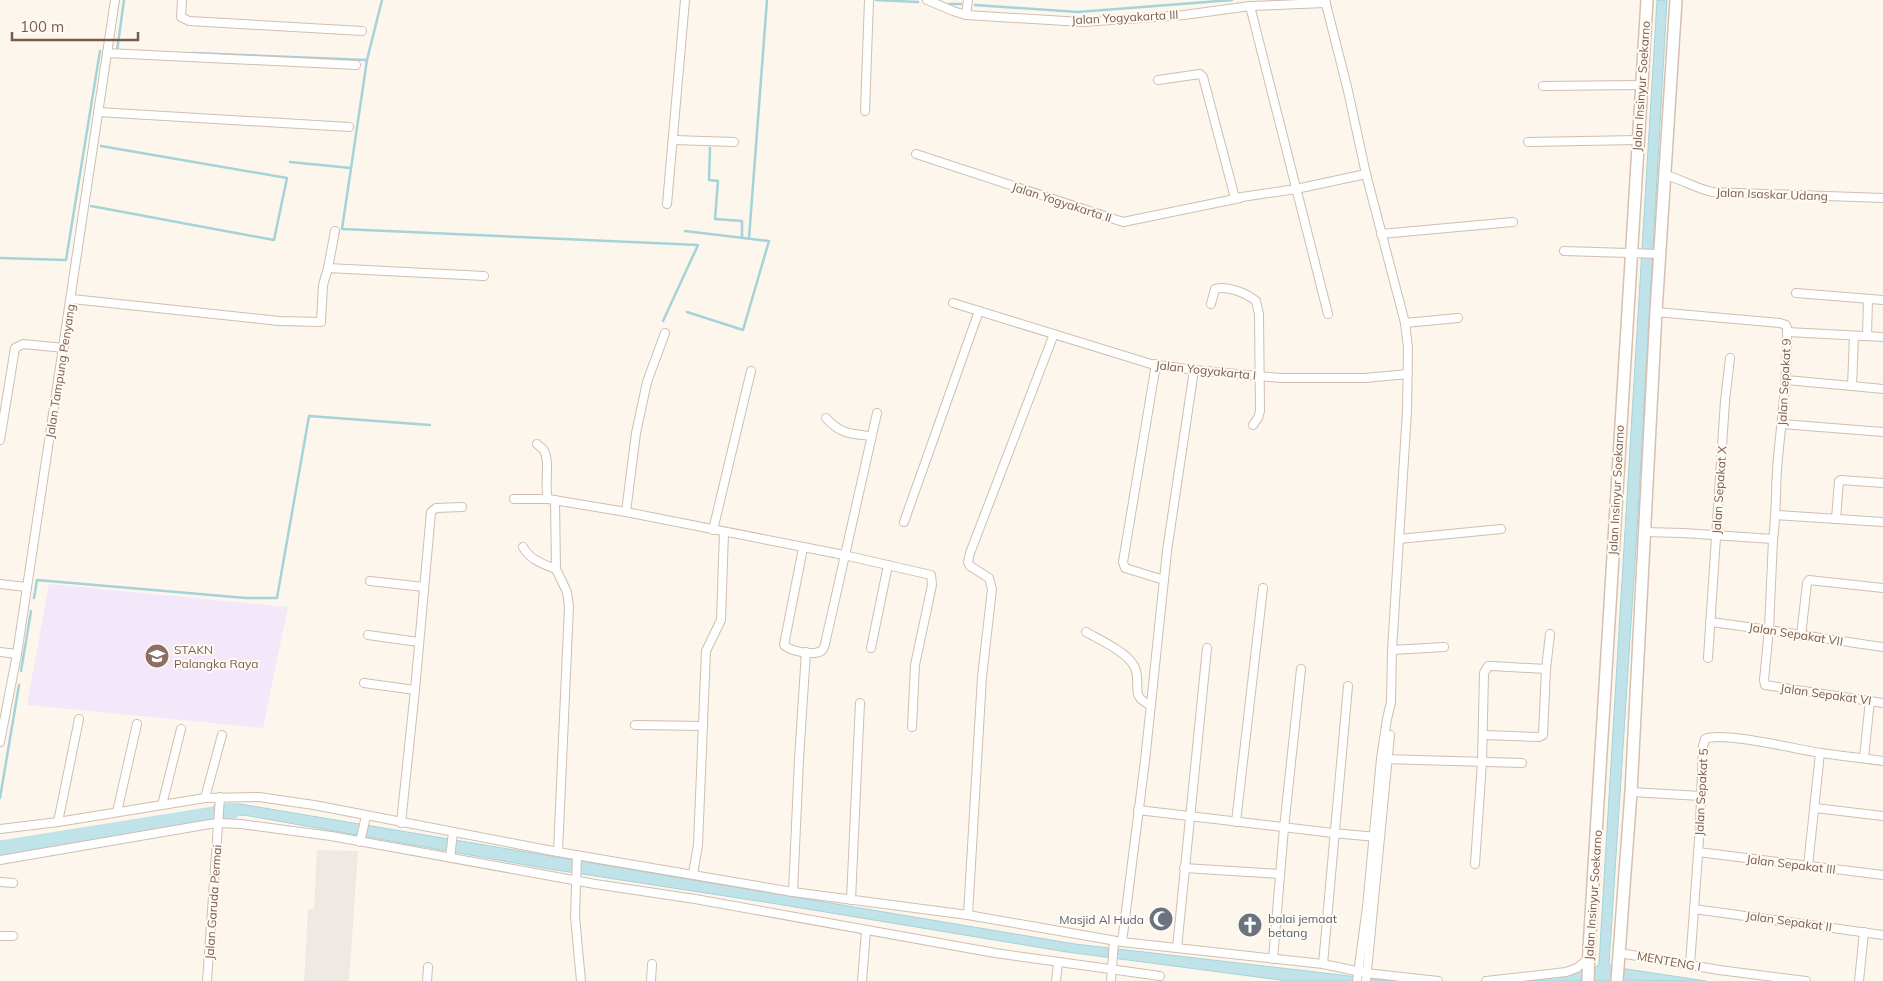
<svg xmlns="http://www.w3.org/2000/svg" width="1883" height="981" viewBox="0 0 1883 981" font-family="Mulish,sans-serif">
<rect width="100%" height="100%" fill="#fdf6ec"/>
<path fill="#efe9e4" d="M317,850L358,851L349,981H304L308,909H314Z"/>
<path fill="#f3e8fa" d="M49,584L288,607L263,728L27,705Z"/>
<g fill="#bfe3e8" stroke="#a5d3da">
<path d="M1657,0H1667L1637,531L1609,964L1613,967L1706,981L1613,980L1612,981H1513L1596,968L1599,963Z"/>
<path d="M228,804H240L1075,944L1393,981H1288L1067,952L771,903L543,868L244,815L214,818L213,806Z"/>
</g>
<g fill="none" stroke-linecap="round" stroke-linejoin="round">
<g stroke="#a5d3da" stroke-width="2.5">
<path d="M382,0L367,60L342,229L698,245L663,321"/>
<path d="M876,0L918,2"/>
<path d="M949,4H961"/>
<path d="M975,5L1078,12L1232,0"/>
<path d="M117,51L124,0"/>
<path d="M193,53L367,60"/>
<path d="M710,148L709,180L718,181L715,219L742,221V237"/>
<path d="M290,162L351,168"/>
<path d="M91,206L274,240L287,178L101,146"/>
<path d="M685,231L769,241L743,330L687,312"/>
<path d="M749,238L767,0"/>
<path d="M0,258L66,260L100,51"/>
<path d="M34,598L37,580L246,598H277L309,416L430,425"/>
<path d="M21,671L31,611"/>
<path d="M0,798L19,685"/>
</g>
<path stroke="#bfe3e8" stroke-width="15" d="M0,848L233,811"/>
<defs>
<g id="street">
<path d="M182,0L181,17L189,21L362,31"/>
<path d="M927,0L953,11L966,15L1082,22L1184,15L1250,6L1326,3"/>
<path d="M1325,0L1348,91L1366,174L1405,323L1408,347L1407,411L1392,650L1391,702L1387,719L1381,759L1367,907L1357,981"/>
<path d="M1250,6L1328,314"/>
<path d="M966,15L968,0"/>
<path d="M107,53L356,65"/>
<path d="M1158,80L1200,74L1203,77L1235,198L1296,189L1366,174"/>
<path d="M1543,86L1641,85"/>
<path d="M865,111L869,0"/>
<path d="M98,112L349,127"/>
<path d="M674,140L734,142"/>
<path d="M1528,142L1638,140"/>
<path d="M916,154L1123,222L1240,198"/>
<path d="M1665,175C1681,179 1695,188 1712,192L1883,198"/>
<path d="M667,204L685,0"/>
<path d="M1381,234L1513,222"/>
<path d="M1564,251L1660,254"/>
<path d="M328,268L484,276"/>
<path d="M1796,293L1883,300"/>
<path d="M72,299L279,321L321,322L323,285L328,268L335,231"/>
<path d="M953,303L1151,364L1194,370L1281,378H1365L1408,374"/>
<path d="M1211,304L1215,289C1227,285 1246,293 1256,301L1259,314L1260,411L1258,418L1253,425"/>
<path d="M1656,312L1780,323L1786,325L1787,328C1788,372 1782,415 1778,458C1775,485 1777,512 1773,539"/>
<path d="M1405,323L1458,318"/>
<path d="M1787,332L1883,337"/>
<path d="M1867,336L1868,299"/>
<path d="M1156,364L1123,562L1125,568L1164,580"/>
<path d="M1786,380L1852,386L1854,336"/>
<path d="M1852,386L1883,389"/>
<path d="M826,418C840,434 851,434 871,436"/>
<path d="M1782,424L1883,432"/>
<path d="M0,440L15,348L23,344L64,348"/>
<path d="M537,444C540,447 544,449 545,453C550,463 544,486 548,499L626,512L844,555L931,575L932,585L915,665L912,727"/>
<path d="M514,499H548"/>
<path d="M555,500L556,569L567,592L569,606L558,852"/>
<path d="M626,512L636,433L647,382L665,333"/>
<path d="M1776,515L1883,522"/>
<path d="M1836,519L1839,481L1841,480L1883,483"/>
<path d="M904,522L979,311"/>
<path d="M713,530L751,371"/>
<path d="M1645,532L1683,533L1773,539L1769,629L1764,680L1765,685L1883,703"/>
<path d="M1399,539L1501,529"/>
<path d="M523,547C530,560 543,564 556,569"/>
<path d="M803,548L784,645C790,651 813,656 821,651C824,649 824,647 825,644L877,413"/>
<path d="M370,581L424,587"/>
<path d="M0,584L26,587"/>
<path d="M1710,622C1768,629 1825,639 1883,647"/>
<path d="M1086,632C1100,640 1127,652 1134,666C1143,682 1128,697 1151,705"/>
<path d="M368,635L419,642"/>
<path d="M1801,636L1807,583L1809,580L1883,588"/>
<path d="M871,648L888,565"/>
<path d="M1392,650L1444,647"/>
<path d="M0,652L17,654"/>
<path d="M1708,658L1725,401L1730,358"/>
<path d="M364,683L415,690"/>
<path d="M635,725L703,726"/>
<path d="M1483,735L1539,737L1543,735L1546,669L1550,634"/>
<path d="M0,742L17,654L115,0"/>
<path d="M1864,758L1870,700"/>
<path d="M1383,759L1522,763"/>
<path d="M1631,792L1701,796"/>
<path d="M205,798L222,735"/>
<path d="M162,805L181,729"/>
<path d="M1815,808L1883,816"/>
<path d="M1138,810L1333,833L1377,837"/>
<path d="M117,812L137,724"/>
<path d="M58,822L79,719"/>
<path d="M1236,822L1263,588"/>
<path d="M401,823L415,690L431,512L436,508L462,507"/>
<path d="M0,829L58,822L205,798L259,797L314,805L558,852L793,892L968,915L1122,942L1323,964L1366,973L1438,981"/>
<path d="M360,842L366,816"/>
<path d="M1698,852L1883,875"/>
<path d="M577,855L575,917L581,981"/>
<path d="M450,858L453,832"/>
<path d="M0,860L204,825L218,823L241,824L331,836L595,884L695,899L995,953L1160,976"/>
<path d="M1475,864L1482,762L1484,673L1488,666H1492L1546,669"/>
<path d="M1808,866L1820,753"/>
<path d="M1184,868L1280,874"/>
<path d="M693,874L698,845L706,651L721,620L724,532"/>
<path d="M0,882L13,883"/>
<path d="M793,892L799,759L806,652"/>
<path d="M851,900L860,703"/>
<path d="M1694,909L1883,935"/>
<path d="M968,915L982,677L992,589L989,578L970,566L968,562L970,553L1054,334"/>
<path d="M0,936H13"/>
<path d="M1122,942L1145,761L1167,551L1194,370"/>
<path d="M1177,948L1207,648"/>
<path d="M1620,953L1719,970L1806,981"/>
<path d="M1273,959L1284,828L1301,669"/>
<path d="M1323,964L1348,686"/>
<path d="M1690,965L1700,826L1703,746L1705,739C1723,731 1799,750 1821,753C1841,756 1862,758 1883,761"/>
<path d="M207,981L220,797"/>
<path d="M427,981L428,967"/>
<path d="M651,981L652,964"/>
<path d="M862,981L866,931"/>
<path d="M1056,981L1058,963"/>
<path d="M1111,981L1114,941"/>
<path d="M1366,981L1390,735"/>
<path d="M1486,981L1566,972L1577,968L1588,959"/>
<path d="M1859,981L1864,932"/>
</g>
<g id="secondary">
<path d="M1588,981L1589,949L1647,0"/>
<path d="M1617,981L1631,792L1656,312L1676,0"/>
</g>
</defs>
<use href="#street" stroke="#d1beb0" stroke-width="10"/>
<use href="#secondary" stroke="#d6c0b0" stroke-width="14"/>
<use href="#street" stroke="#fff" stroke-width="8"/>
<use href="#secondary" stroke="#fff" stroke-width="11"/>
</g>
<defs>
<symbol id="university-disc" viewBox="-11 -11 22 22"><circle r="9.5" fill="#8d6e63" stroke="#fffaf3"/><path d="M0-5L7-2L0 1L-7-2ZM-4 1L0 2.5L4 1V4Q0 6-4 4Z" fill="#fff"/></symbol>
<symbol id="mosque-disc" viewBox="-11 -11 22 22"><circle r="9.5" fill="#6b7280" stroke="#fffaf3"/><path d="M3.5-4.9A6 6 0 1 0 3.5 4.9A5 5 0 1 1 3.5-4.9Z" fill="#fff"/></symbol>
<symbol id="church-disc" viewBox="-11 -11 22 22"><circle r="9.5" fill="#6b7280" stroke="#fffaf3"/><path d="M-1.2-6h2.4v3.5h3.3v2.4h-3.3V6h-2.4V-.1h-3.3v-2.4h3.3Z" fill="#fff"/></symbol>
</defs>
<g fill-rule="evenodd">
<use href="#university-disc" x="143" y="642" width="28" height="28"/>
<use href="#mosque-disc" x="1147" y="905" width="28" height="28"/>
<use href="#church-disc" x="1236" y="911" width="28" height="28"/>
</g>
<g text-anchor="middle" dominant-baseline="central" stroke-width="4" stroke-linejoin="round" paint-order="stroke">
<g font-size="12" fill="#7a5c4d" stroke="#fffaf3">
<text transform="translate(1125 17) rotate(-3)">Jalan Yogyakarta III</text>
<text transform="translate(1641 86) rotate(-86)">Jalan Insinyur Soekarno</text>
<text transform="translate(1772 194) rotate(2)">Jalan Isaskar Udang</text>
<text transform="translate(1062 202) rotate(18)">Jalan Yogyakarta II</text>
<text transform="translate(1206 370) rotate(6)">Jalan Yogyakarta I</text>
<text transform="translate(60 371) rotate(-81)">Jalan Tampung Penyang</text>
<text transform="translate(1784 382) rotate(-87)">Jalan Sepakat 9</text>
<text transform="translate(1616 490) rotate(-87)">Jalan Insinyur Soekarno</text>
<text transform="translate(1719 490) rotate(-86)">Jalan Sepakat X</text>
<text transform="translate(1796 634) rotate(9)">Jalan Sepakat VII</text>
<text transform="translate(1826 694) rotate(8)">Jalan Sepakat VI</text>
<text transform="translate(1701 792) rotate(-87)">Jalan Sepakat 5</text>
<text transform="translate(1791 864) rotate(7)">Jalan Sepakat III</text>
<text transform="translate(1593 895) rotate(-86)">Jalan Insinyur Soekarno</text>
<text transform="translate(213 902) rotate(-86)">Jalan Garuda Permai</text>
<text transform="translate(1789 921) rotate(8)">Jalan Sepakat II</text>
<text transform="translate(1669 961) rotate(10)">MENTENG I</text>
</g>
<g font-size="12" fill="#785e54" stroke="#fffaf3" text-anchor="start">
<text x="174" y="649">STAKN<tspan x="174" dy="14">Palangka Raya</tspan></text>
</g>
<g font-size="12" fill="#5b616d" stroke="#fffaf3" text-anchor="start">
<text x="1268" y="918">balai jemaat<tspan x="1268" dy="14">betang</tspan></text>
<text x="1144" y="919" text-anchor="end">Masjid Al Huda</text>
</g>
</g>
<path d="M12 32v8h126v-8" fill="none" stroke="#7a5c4d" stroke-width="2.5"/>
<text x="20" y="32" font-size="15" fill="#7a5c4d" stroke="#fffaf3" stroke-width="4" paint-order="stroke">100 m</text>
</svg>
